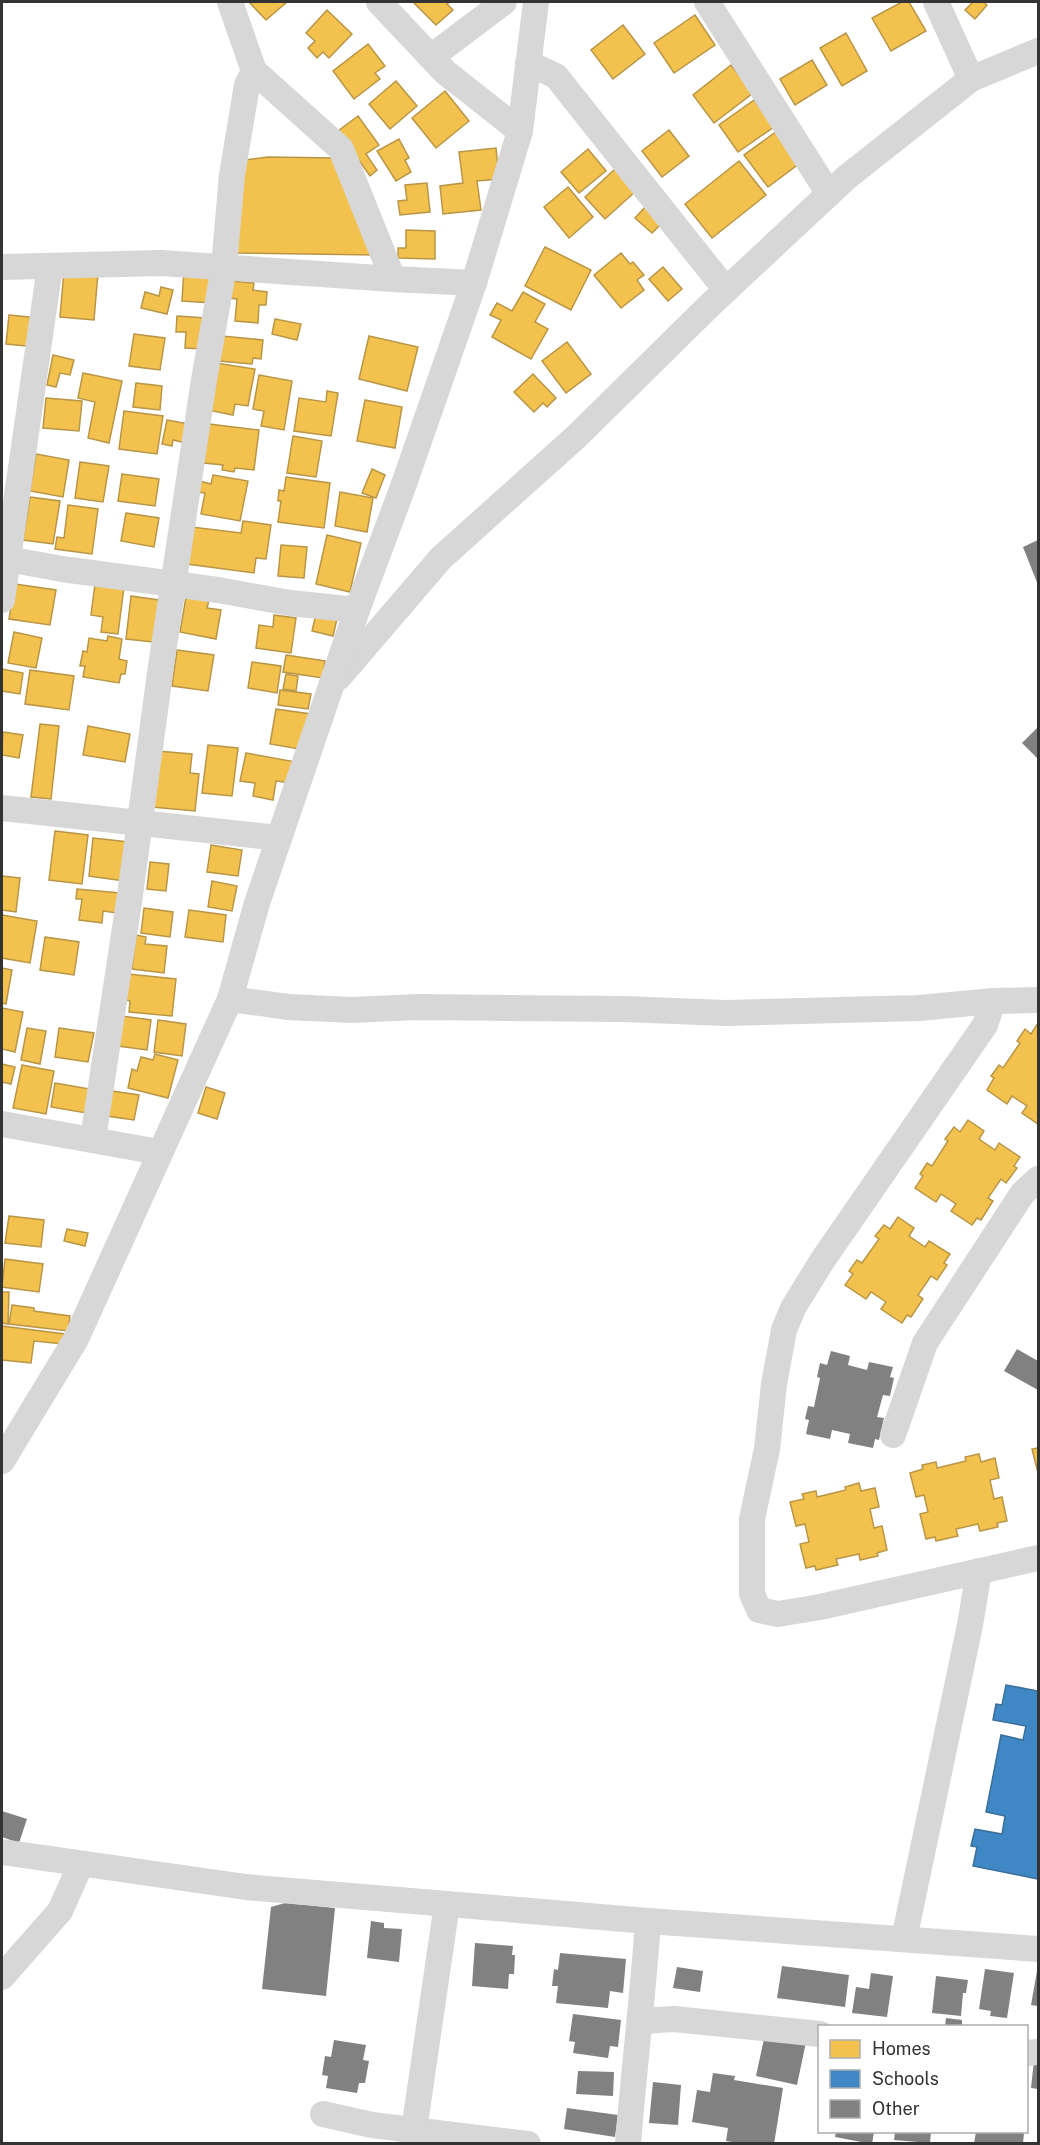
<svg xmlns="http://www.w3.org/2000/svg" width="1040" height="2145" viewBox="0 0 1040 2145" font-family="'Public Sans',sans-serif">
<rect width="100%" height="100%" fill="#fff"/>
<g fill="#f2c14e" stroke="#b99646" stroke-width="1.5">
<path d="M249,2H287L266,20Z"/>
<path d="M413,2H450L447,4L453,10L436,25Z"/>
<path d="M902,2H909L926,31L891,51L872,18Z"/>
<path d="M973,2H983L987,5L975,19L965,10Z"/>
<path d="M327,10L352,34L329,58L323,52L317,58L308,48L315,41L306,33Z"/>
<path d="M695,15L715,45L674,73L654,43Z"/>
<path d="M623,25L645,54L613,79L591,50Z"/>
<path d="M846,33L867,71L842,86L820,48Z"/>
<path d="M368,44L385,66L375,73L380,79L354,99L333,71Z"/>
<path d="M812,60L827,85L795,105L780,79Z"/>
<path d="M731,65L753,93L714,123L693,95Z"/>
<path d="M396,81L417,106L390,129L369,104Z"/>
<path d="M445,91L469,121L436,148L412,118Z"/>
<path d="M754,100L774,127L738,152L719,125Z"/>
<path d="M358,116L379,145L366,154L377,170L370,176L338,131Z"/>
<path d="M669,130L689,156L662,177L642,151Z"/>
<path d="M777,131L800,163L768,187L744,155Z"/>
<path d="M399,139L409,158L405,160L411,172L396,181L377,151Z"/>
<path d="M496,148L499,179L477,181L481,210L443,214L440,186L463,183L459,152Z"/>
<path d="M588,149L606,171L579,193L561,172Z"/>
<path d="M268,157L336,158L375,255L232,253L245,160Z"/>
<path d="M739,161L766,195L712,238L685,204Z"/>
<path d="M616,168L636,191L605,219L585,197Z"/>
<path d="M427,183L430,212L400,215L398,201L407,200L405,185Z"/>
<path d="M568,187L593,217L569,238L544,207Z"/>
<path d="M646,206L663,222L652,233L635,218Z"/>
<path d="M406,230L435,231V259L398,258V248H406Z"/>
<path d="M545,247L591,270L571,310L525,286Z"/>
<path d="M621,253L630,264L633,262L644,275L637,280L644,290L621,308L594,275Z"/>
<path d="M663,267L682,289L668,301L649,279Z"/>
<path d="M184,269L216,271L213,303L182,301Z"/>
<path d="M64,270L98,273L94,320L60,317Z"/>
<path d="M230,281L254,283L253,290L267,292L266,305H259L258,323L235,321L237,299L229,298Z"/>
<path d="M161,287L173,290L167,314L141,308L145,292L159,296Z"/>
<path d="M523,292L545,304L535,322L548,329L531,359L492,337L501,320L490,315L497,303L512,311Z"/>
<path d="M9,315L39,318L36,347L6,344Z"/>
<path d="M177,316L206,318L204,349L185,348L186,332H176Z"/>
<path d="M275,319L301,324L297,340L272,334Z"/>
<path d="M134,334L165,338L160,370L129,366Z"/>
<path d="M222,336L263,340L261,359L253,358L252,364L219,361Z"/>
<path d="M369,336L418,347L407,391L359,379Z"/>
<path d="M567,342L591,374L566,393L542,361Z"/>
<path d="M53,355L74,360L70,375L60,373L56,387L47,385Z"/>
<path d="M216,363L255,369L248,406L235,404L233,415L208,410Z"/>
<path d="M83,373L122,381L109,443L88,438L95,402L78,398Z"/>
<path d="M533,374L556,398L547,407L543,403L534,412L514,392Z"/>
<path d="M259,375L292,381L284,430L261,426L264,411L253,409Z"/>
<path d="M136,383L162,386L160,410L133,407Z"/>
<path d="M327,391L338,393L331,436L294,431L299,398L326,402Z"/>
<path d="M46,398L82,401L79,431L43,428Z"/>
<path d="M365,400L402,407L395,448L357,441Z"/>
<path d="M124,411L163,416L157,454L119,449Z"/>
<path d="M167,420L189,424L186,443L173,440L172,446L162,444Z"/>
<path d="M209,424L259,430L254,470L235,468L234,472L222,470L223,465L204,463Z"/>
<path d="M293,436L322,441L316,477L287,473Z"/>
<path d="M36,454L69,460L63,497L30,491Z"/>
<path d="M80,462L109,466L103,502L75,498Z"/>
<path d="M372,469L385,475L376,498L362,493Z"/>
<path d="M122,474L159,479L155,506L118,501Z"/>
<path d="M213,475L248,481L240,521L201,514L205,493L197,492L199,481L211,484Z"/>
<path d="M286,477L330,483L324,528L278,522L281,501H278L279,490L284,491Z"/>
<path d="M340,492L373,498L367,532L335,526Z"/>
<path d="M30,497L60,501L53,544L23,540Z"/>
<path d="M68,505L98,509L92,554L55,549L57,537L64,538Z"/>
<path d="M126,513L159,518L154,547L121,541Z"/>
<path d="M243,521L271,525L266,559L256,558L254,573L187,564L192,527L241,533Z"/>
<path d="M327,535L361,543L350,592L316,584Z"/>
<path d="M281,545L307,547L304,578L278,576Z"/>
<path d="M15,584L56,590L50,625L9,619Z"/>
<path d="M95,584L124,587L118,634L101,632L103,617L91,615Z"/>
<path d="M131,596L159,600L153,642L126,639Z"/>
<path d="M186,597L209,600L207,608L221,610L216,639L180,632Z"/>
<path d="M316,614L337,619L333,636L312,631Z"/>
<path d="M274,615L296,618L291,653L256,648L259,625L273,627Z"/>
<path d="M14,632L42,638L36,668L8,663Z"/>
<path d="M108,636L122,639L119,659L127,661L125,674H121L119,683L83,677L85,666H80L83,651L87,652L89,638L107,641Z"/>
<path d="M177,650L214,655L208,691L172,686Z"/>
<path d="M286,655L325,661L323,678L283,672Z"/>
<path d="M252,662L281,666L277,693L248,688Z"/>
<path d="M2,669L23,673L20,694L2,691Z"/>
<path d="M30,670L74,676L69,710L25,704Z"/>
<path d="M286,674L298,676L296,691L283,689Z"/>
<path d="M280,690L311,694L308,709L278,705Z"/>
<path d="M276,709L311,714L305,750L270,744Z"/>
<path d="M40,724L59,726L51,799L31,797Z"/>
<path d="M88,726L130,734L125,762L83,755Z"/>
<path d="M3,732L23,735L19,758L2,755Z"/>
<path d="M208,745L238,748L232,796L202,793Z"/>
<path d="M157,751L192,754L190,773L199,774L195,811L152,807Z"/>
<path d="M246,753L296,762L292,783L276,781L273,800L253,796L255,783L240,781Z"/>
<path d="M55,831L88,835L82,884L49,880Z"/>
<path d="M93,838L129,842L124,881L89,876Z"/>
<path d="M211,845L242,850L238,876L207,872Z"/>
<path d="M150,862L169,864L166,891L147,889Z"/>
<path d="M2,876L20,878L16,912L2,910Z"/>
<path d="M212,881L237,886L232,911L208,907Z"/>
<path d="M77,889L120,893L117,913L103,911L102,923L79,920L82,899H76Z"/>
<path d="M144,908L173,912L170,937L141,933Z"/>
<path d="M189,910L226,915L223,942L185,937Z"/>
<path d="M2,915L37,921L30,963L2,958Z"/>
<path d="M136,935L146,937L145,944L167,946L164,973L132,969Z"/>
<path d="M45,937L79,942L74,975L40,970Z"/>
<path d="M2,968L12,970L6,1004L2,1003Z"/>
<path d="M128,974L176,979L172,1016L129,1012L130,1001L126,1000Z"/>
<path d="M2,1008L23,1012L15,1052L2,1049Z"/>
<path d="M122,1016L151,1020L147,1050L118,1046Z"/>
<path d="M158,1020L186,1024L182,1056L154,1052Z"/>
<path d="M1038,1023V1124L1022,1113L1027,1106L1012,1096L1007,1104L987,1090L994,1078L991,1076L999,1065L1003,1068L1020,1043L1017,1041L1025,1029L1031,1034Z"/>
<path d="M27,1028L46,1031L40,1064L21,1060Z"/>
<path d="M59,1028L94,1033L88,1062L55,1057Z"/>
<path d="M155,1054L178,1060L168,1098L128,1088L132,1069L137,1071L141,1057L153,1060Z"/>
<path d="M2,1064L15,1067L11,1084L2,1082Z"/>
<path d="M22,1065L54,1071L46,1114L13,1108Z"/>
<path d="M55,1083L90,1089L86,1113L51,1107Z"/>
<path d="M206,1087L225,1093L217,1119L198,1113Z"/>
<path d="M112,1091L139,1095L134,1120L107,1116Z"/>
<path d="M968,1120L984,1131L979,1139L995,1150L999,1143L1020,1157L1014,1166L1017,1168L1006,1183L1001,1179L988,1198L993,1201L981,1220L977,1218L972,1225L951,1211L956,1204L941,1194L936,1202L915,1188L923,1176L920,1174L927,1163L932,1166L948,1141L945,1139L954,1127L960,1132Z"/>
<path d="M9,1216L44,1220L41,1247L5,1243Z"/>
<path d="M898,1217L914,1228L909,1236L925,1247L929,1241L950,1254L944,1263L947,1265L937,1280L931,1276L918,1295L923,1299L911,1317L907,1315L902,1323L881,1309L886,1302L871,1292L866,1299L845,1285L853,1274L849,1271L857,1260L862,1263L879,1239L875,1236L884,1225L890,1229Z"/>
<path d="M67,1229L88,1233L85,1246L64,1241Z"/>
<path d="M5,1259L43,1264L39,1292L2,1287Z"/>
<path d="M2,1292H9L8,1324L2,1323Z"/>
<path d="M12,1305L34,1308V1311L70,1316L68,1331L9,1324Z"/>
<path d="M2,1326L65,1334L63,1344L34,1341L31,1363L2,1360Z"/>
<path d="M1038,1448V1473L1032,1449Z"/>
<path d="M979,1454L981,1462L995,1458L999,1478L990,1480L994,1499L1002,1497L1007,1521L997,1523L998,1527L980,1531L978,1524L956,1529L958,1536L936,1541L935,1537L926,1539L920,1514L928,1512L924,1495L916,1497L910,1473L923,1469L922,1465L936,1462L937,1468L966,1461L965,1457Z"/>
<path d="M859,1483L861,1491L875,1488L879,1507L870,1509L874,1528L882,1526L887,1550L877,1553L878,1556L860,1560L859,1554L836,1559L838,1565L816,1570L815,1566L806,1568L800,1544L809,1542L805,1524L796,1526L790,1502L804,1499L802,1494L816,1491L817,1497L846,1490L845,1487Z"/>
</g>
<path fill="#3f88c5" stroke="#3b6e99" stroke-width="1.5" d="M1006,1685L1038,1691V1879L973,1866L977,1847L971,1846L975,1829L1002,1834L1005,1816L986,1812L1001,1735L1023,1740L1026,1726L993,1720L996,1704L1002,1705Z"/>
<g fill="#818181">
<path d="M1038,540V585L1023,547Z"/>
<path d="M1038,727V759L1022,743Z"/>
<path d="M1017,1349L1038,1361V1390L1004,1371Z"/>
<path d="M831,1351L850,1356L848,1365L867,1370L869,1362L893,1367L890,1377L894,1378L890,1396L883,1395L877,1417L884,1418L879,1440L875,1439L873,1448L848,1443L850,1434L832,1430L830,1439L806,1434L809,1420L805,1419L808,1406L814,1407L820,1378L817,1377L820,1363L827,1365Z"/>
<path d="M2,1811L27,1819L19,1843L2,1837Z"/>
<path d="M285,1903L335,1908L326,1996L262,1989L271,1907Z"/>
<path d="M371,1921L384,1923V1928L402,1929L399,1962L367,1958Z"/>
<path d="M475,1943L513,1946L512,1955H515L514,1974H509L508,1989L472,1986Z"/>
<path d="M560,1953L626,1959L623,1993L610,1991L608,2008L556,2003L558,1986H552L554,1969L558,1970Z"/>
<path d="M782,1966L849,1975L845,2007L777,1998Z"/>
<path d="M677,1967L703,1971L700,1992L673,1988Z"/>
<path d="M985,1969L1014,1973L1007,2018L990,2016L991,2011L979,2009Z"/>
<path d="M1037,1971H1038V2006L1031,2005Z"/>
<path d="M871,1973L893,1976L887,2017L852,2013L856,1987L869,1989Z"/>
<path d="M936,1976L968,1980L966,1993H963L961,2016L932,2013Z"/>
<path d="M573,2014L621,2020L618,2047L610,2046L608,2058L573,2053L575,2042L569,2041Z"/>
<path d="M946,2018L962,2020V2026H945Z"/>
<path d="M765,2034L806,2042L797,2085L756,2076Z"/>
<path d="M334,2040L366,2045L363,2060L369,2061L365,2083H359L357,2093L326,2088L328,2076L322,2075L325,2056L331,2057Z"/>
<path d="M1034,2060L1038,2061V2089L1031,2088Z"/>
<path d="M578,2071L614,2072L613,2096L576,2094Z"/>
<path d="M713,2073L735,2076L734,2080L783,2088L774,2144H745L726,2141L728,2128L692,2122L697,2090L710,2092Z"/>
<path d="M653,2082L681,2085L678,2125L649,2123Z"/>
<path d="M567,2108L618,2115L615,2137L564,2129Z"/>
<path d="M836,2132H874L872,2144L835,2137Z"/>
<path d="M895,2132H931L930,2143L894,2140Z"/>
<path d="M976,2132H1024L1023,2144H974Z"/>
</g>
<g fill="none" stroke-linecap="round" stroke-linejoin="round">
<g stroke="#d7d7d7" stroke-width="26">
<path d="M230,2L254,71L341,149L393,279"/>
<path d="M379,2L445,72L520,131"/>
<path d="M707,2L829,194"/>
<path d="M936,2L971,79"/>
<path d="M431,57L504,2"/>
<path d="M528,63L556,76L726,290"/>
<path d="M2,267L161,263L393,279L474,283"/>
<path d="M2,558L62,569L218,590L290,603L357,610"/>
<path d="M2,600L50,266"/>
<path d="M339,677L441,558L577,436L710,305L847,177L971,79L1038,51"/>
<path d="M2,808L279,838"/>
<path d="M230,999L289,1007L351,1010L418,1007L623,1009L726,1013L919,1008L993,1001L1038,1000"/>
<path d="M993,1001L985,1025L822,1261L793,1308L784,1330L774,1384L767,1449L752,1519V1594L759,1610L778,1614L820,1607L1038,1558"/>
<path d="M2,1124L159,1152"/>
<path d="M93,1139L130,895L161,666L204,380L224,267L232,175L247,85L254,71"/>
<path d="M893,1435L925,1343L1022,1194L1038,1179"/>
<path d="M2,1461L76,1339L230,999L257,903L357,610L404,484L474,283L520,131L536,2"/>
<path d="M2,1852L246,1887L648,1921L1038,1949"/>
<path d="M904,1939L970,1625L979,1571"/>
<path d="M2,1977L60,1911L81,1864"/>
<path d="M641,2021L674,2019L820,2034"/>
<path d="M1026,2053L1038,2052"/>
<path d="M323,2114L372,2125L528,2144"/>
<path d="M412,2144L447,1904"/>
<path d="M628,2144C634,2069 643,1995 648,1921"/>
</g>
</g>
<rect width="1040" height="2145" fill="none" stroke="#333333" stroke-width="6"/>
<rect x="818" y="2025" width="210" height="108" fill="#ffffff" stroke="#adadad" stroke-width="1.5"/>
<rect x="830" y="2040" width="30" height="18" fill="#f2c14e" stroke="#adadad" stroke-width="1.5"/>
<text x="872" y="2055" font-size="18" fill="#333333">Homes</text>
<rect x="830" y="2070" width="30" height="18" fill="#3f88c5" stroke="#adadad" stroke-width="1.5"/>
<text x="872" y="2085" font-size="18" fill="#333333">Schools</text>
<rect x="830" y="2100" width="30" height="18" fill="#818181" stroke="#adadad" stroke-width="1.5"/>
<text x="872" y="2115" font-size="18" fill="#333333">Other</text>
</svg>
